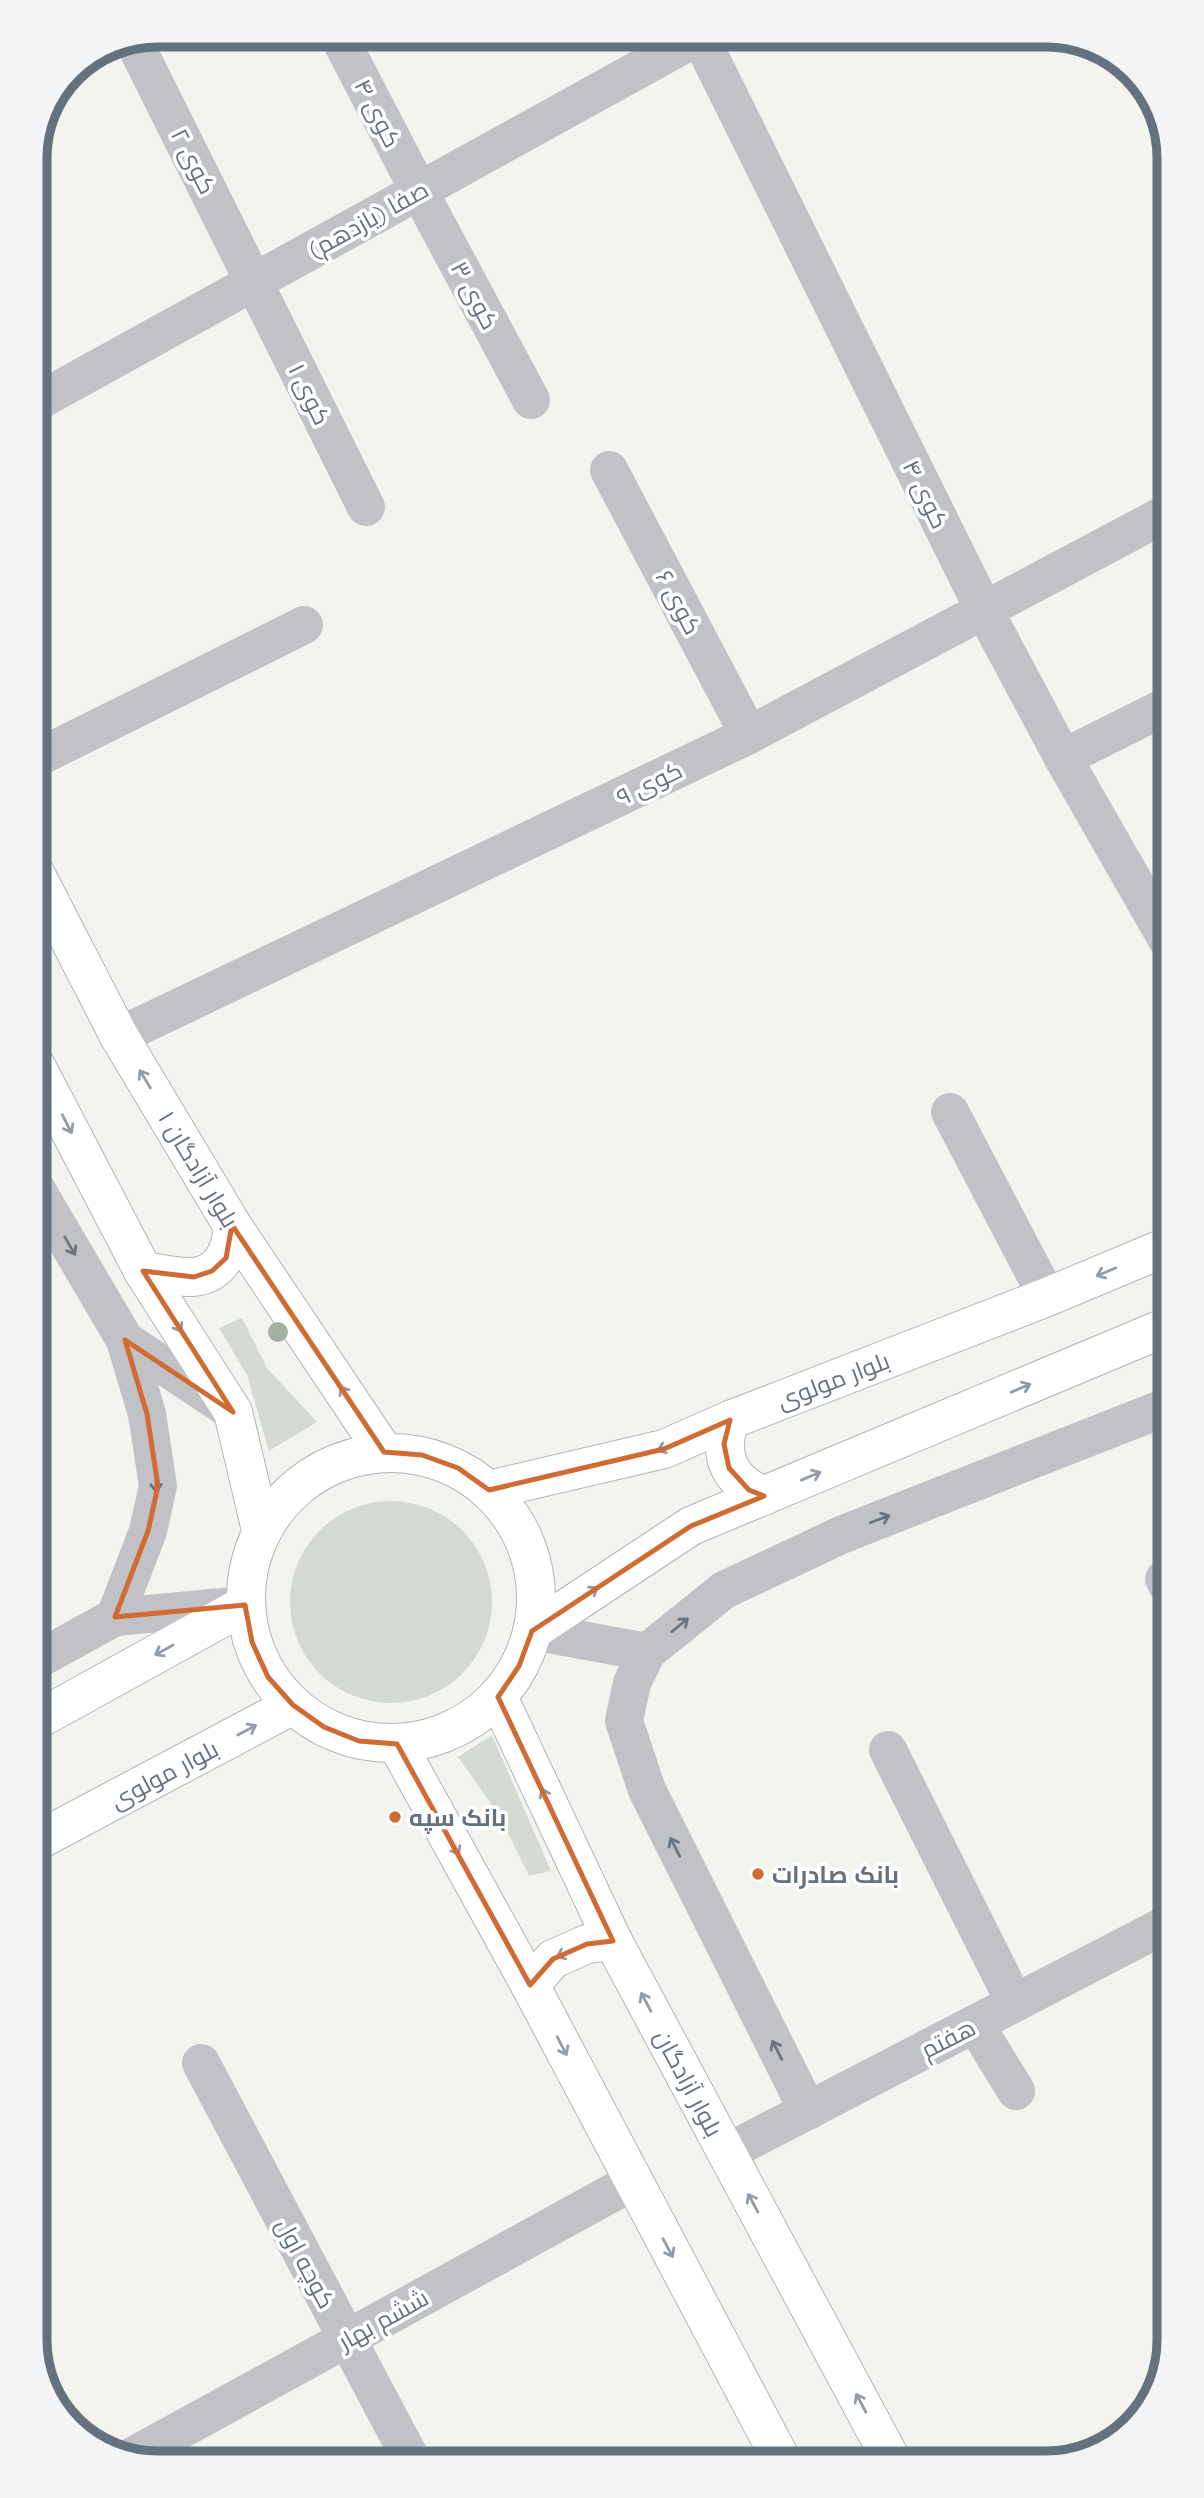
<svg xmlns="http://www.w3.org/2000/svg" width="1204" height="2498" viewBox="0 0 1204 2498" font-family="Quicksand,Cairo,sans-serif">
<rect width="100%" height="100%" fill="#f3f4f0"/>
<g fill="#d4dad2">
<path d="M242,1318L267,1368L317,1422L269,1451L247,1375L219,1328Z"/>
<circle cx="391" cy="1602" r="101"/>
<path d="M492,1735L551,1871L529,1876L499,1815L458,1757Z"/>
</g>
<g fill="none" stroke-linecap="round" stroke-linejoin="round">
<defs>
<g id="major">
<path d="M35,873L119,1036L232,1225L384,1452"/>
<path d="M35,1064L143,1271L233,1412L261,1530"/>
<path d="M143,1271C159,1273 177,1278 193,1277C220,1275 233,1250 232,1225"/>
<path d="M730,1420C717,1456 729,1481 764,1496"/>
<circle cx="391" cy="1598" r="145"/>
<path d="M489,1490L664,1449L730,1420L1047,1297L1169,1246"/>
<path d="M532,1631L691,1526L1169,1326"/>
<path d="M498,1697L613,1941L893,2463"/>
<path d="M35,1721L245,1605"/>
<path d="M397,1744L530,1985L783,2463"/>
<path d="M35,1842L293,1705"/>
<path d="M530,1985L553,1959L587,1944L613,1941"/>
</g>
</defs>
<use href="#major" stroke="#b1b4b8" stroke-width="40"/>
<g stroke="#c0c2c5" stroke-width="38">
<path d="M338,35L419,191L531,400"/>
<path d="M699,35L984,610L1063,758L1169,943"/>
<path d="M133,40L366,507"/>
<path d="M35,403L701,35"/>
<path d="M609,470L749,735"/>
<path d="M1063,758L1169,705"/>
<path d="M35,759L304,625"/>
<path d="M119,1036L749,735L1169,512"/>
<path d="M950,1112L1047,1297"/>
<path d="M125,1340L233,1412"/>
<path d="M1164,1579L1169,1588"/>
<path d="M115,1617L245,1605"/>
<path d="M532,1631L647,1652"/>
<path d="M35,1661L115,1617L148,1531L158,1486L147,1414L125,1340L35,1187"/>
<path d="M888,1750L1015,2003"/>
<path d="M975,2024L1016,2091"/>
<path d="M201,2063L413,2463"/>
<path d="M808,2111L647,1790L624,1721L632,1683L647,1652L724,1590L841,1535L1169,1406"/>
<path d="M726,2153L1169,1923"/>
<path d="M133,2456L632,2182"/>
</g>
<use href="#major" stroke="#fff" stroke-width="38"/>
</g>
<circle fill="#a5afa3" cx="278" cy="1332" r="10"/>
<defs><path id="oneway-shaft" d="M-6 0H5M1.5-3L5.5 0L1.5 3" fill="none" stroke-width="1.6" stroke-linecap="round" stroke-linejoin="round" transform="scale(1.75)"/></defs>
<g stroke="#949ca5">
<use href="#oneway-shaft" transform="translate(145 1079) rotate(-121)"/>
<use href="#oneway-shaft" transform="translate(67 1124) rotate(63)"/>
<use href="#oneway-shaft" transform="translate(1106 1272) rotate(157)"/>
<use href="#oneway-shaft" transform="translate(176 1323) rotate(57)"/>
<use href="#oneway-shaft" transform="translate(1021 1388) rotate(-23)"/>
<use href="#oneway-shaft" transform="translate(346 1395) rotate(-124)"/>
<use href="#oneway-shaft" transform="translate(667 1447) rotate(160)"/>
<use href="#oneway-shaft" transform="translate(811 1476) rotate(-23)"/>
<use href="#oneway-shaft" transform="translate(589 1593) rotate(-33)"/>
<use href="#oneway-shaft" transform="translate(164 1650) rotate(151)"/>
<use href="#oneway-shaft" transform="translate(247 1730) rotate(-28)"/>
<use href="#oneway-shaft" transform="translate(546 1798) rotate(-115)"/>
<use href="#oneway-shaft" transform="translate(454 1846) rotate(61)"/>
<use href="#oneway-shaft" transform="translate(566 1953) rotate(156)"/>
<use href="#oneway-shaft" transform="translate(646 2002) rotate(-118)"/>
<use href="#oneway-shaft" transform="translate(562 2046) rotate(63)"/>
<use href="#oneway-shaft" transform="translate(753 2203) rotate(-118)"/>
<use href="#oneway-shaft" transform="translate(668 2248) rotate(62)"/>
<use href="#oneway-shaft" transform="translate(861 2403) rotate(-118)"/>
</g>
<g stroke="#6a7582">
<use href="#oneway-shaft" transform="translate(70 1246) rotate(60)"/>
<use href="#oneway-shaft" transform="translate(156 1482) rotate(88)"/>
<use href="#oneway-shaft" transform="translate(880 1519) rotate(-21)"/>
<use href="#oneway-shaft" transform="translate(680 1625) rotate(-39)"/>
<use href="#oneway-shaft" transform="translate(675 1847) rotate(-117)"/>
<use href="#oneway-shaft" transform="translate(777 2050) rotate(-117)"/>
</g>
<path fill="none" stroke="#d16b34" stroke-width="5" stroke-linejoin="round" d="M232,1225L384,1452L422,1455L458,1468L489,1490L664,1449L730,1420L724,1444L729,1468L749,1490L764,1496L691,1526L532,1631L519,1666L498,1697L613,1941L587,1944L553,1959L530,1985L397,1744L359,1741L324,1727L293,1705L268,1677L252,1642L245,1605L115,1617L148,1531L158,1486L147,1414L125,1340L233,1412L143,1271L194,1277L212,1271L226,1258Z"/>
<g fill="#d16b34" stroke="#fff" stroke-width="2.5">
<circle cx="395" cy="1817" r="7"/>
<circle cx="758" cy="1874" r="7"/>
</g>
<g text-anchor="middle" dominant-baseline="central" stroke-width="7" stroke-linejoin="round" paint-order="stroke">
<g font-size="24" fill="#66717e" stroke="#fff">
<text transform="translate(378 113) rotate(63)">کوی ۴</text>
<text transform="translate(194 161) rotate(63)">کوی ۲</text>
<text transform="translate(368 219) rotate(-29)">صفا (یازدهم)</text>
<text transform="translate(475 295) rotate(62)">کوی ۳</text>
<text transform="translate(310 394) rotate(64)">کوی ۱</text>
<text transform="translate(926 494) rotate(64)">کوی ۴</text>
<text transform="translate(679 602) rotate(62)">کوی ۶</text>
<text transform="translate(649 783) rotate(-26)">کوی ۹</text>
<text transform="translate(199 1169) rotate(59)">بلوار آزادگان ۱</text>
<text transform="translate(833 1380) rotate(-21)">بلوار مولوی</text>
<text transform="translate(164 1774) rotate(-28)">بلوار مولوی</text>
<text transform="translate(948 2038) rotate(-27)">هفتم</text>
<text transform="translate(689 2083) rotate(62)">بلوار آزادگان</text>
<text transform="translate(306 2263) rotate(62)">کوچه اول</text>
<text transform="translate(383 2319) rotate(-29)">ششم بهار</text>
</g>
<g font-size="24" font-weight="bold" fill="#66717e" stroke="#fff" text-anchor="start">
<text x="409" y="1817">بانک سپه</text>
<text x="772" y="1874">بانک صادرات</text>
</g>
</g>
<path d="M0 0H1204V2498H0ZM158 47H1046A111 111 0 0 1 1157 158V2340A111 111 0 0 1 1046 2451H158A111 111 0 0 1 47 2340V158A111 111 0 0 1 158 47Z" fill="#f3f4f5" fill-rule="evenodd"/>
<path fill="none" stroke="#66717e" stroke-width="9" d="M158 47H1046A111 111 0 0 1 1157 158V2340A111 111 0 0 1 1046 2451H158A111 111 0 0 1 47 2340V158A111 111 0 0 1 158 47Z"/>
</svg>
